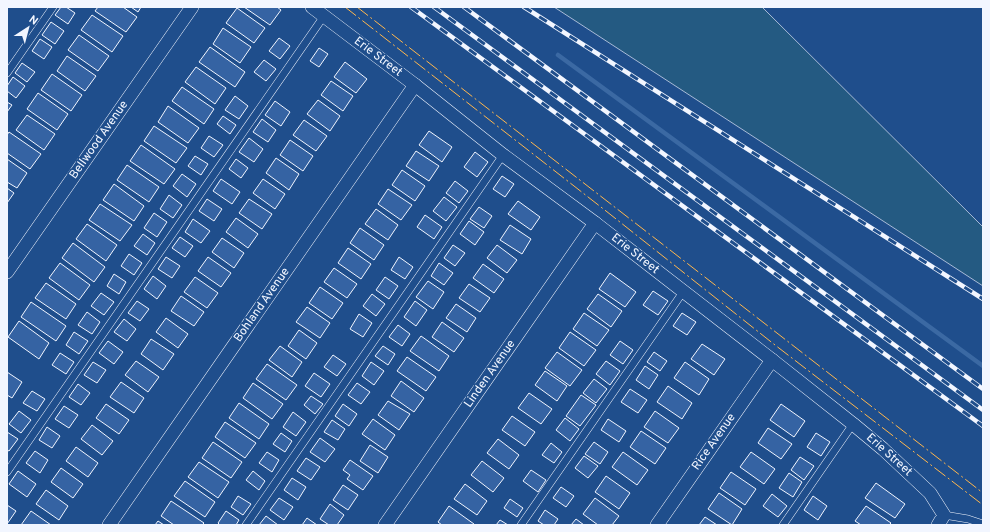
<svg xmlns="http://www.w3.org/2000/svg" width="990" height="532" viewBox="0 0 990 532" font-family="Overpass,sans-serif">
<rect width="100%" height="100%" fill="#1f4e8c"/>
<path fill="#245a82" stroke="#a8bbd7" d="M554,7H762L983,227V286Z"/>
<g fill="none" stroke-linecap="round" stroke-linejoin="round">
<path stroke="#3b69a3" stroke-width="4.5" d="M558,55L983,366"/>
</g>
<g fill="#3563a3" stroke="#f2f6ff">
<path d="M61,7H66L75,13L68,24L55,15Z"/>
<path d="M98,7H123L137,17L126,32L95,11Z"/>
<path d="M131,7H141L138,12Z"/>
<path d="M244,7H277L281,10L270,25Z"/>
<path d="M237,8L265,28L254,43L226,23Z"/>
<path d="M92,15L123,36L112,52L81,30Z"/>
<path d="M51,22L64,31L55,44L42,35Z"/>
<path d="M223,28L251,47L240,63L213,44Z"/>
<path d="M79,35L109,56L98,71L68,50Z"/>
<path d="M279,38L290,46L280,59L269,51Z"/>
<path d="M40,39L52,47L44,59L32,51Z"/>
<path d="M210,47L245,72L235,87L199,62Z"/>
<path d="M319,48L328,54L319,67L310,61Z"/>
<path d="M67,56L96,76L85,91L57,71Z"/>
<path d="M264,60L276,69L266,81L254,72Z"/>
<path d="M345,62L367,79L356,93L334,77Z"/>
<path d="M22,63L35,72L27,82L15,73Z"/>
<path d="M196,67L226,88L215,104L185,82Z"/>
<path d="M52,74L82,95L71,111L41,90Z"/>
<path d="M13,77L25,86L16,98L7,91V86Z"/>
<path d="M331,81L353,96L343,111L321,95Z"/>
<path d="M182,87L214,109L204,124L172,101Z"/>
<path d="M38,93L68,114L57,130L27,109Z"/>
<path d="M235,96L248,106L239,119L225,110Z"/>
<path d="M318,100L340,116L330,131L307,114Z"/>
<path d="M275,101L290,112L281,126L265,115Z"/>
<path d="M7,102L12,105L7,112Z"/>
<path d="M168,106L199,128L188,143L158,122Z"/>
<path d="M27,115L55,134L44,150L16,130Z"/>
<path d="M223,116L236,125L230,134L217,124Z"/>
<path d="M262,119L276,130L268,142L253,132Z"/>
<path d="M304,120L327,136L316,151L293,135Z"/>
<path d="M154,126L187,148L176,163L144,141Z"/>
<path d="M429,131L452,147L442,162L419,145Z"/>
<path d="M9,132L41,154L30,169L7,153V135Z"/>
<path d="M209,136L223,145L214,157L201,148Z"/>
<path d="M249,138L263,149L254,162L239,152Z"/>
<path d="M290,140L313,156L303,171L280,155Z"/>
<path d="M141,145L175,169L164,184L130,161Z"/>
<path d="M416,151L439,166L429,181L406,166Z"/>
<path d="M475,152L488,162L477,177L464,167Z"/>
<path d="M195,156L208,164L201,175L188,166Z"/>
<path d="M276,158L299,174L289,190L266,173Z"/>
<path d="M7,159L27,173L17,188L7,182Z"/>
<path d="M236,159L248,168L241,178L229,169Z"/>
<path d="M127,165L159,187L149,202L117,180Z"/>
<path d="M402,170L425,186L415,201L392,185Z"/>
<path d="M182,174L196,184L187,197L173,186Z"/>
<path d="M502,176L514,184L505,197L493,189Z"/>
<path d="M221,179L240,192L232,204L213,191Z"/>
<path d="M263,179L285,194L275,209L253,193Z"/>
<path d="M455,181L468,191L459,203L446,193Z"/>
<path d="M114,184L144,206L134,221L103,200Z"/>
<path d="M7,188L14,193L7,203Z"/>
<path d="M388,189L412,205L401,220L378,204Z"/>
<path d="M169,195L182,205L173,218L160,209Z"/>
<path d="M444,197L457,207L446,221L433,211Z"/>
<path d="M207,199L222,209L214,221L199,211Z"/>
<path d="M249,199L272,214L262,229L239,213Z"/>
<path d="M518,201L540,217L531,230L508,214Z"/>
<path d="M100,204L132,225L120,241L89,220Z"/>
<path d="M479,207L492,216L484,228L470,219Z"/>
<path d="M376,209L398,225L388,240L365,224Z"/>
<path d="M154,213L167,222L157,237L144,228Z"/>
<path d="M425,215L442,227L434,239L417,227Z"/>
<path d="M236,218L258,234L248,248L226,232Z"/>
<path d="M193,219L210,231L201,243L185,232Z"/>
<path d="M469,221L484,232L475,245L460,234Z"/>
<path d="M87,224L117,245L106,261L76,239Z"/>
<path d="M510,225L531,239L522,254L500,240Z"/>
<path d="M360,228L384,245L374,260L350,243Z"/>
<path d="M143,234L155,243L147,255L134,246Z"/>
<path d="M180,237L193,246L185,257L172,248Z"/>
<path d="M222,238L244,253L234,268L212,252Z"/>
<path d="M73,243L105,267L94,282L62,258Z"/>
<path d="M453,245L465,253L455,266L444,258Z"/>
<path d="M497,245L517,260L507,273L487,258Z"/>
<path d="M348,248L371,264L361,279L338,263Z"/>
<path d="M129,254L142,263L134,275L121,266Z"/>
<path d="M166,257L180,266L172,278L158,269Z"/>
<path d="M208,257L231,273L221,287L198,271Z"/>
<path d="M399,257L413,267L405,279L391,270Z"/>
<path d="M60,263L90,285L79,300L49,278Z"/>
<path d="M439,263L453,273L444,285L431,276Z"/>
<path d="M483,264L504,279L494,293L473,278Z"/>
<path d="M334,268L357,284L347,298L324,282Z"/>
<path d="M610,273L636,292L625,307L599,289Z"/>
<path d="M114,274L126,282L119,294L107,286Z"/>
<path d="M153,276L166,286L157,299L144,289Z"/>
<path d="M195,277L218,293L207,308L184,292Z"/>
<path d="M385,277L398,286L389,299L376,290Z"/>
<path d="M428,281L444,292L433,309L416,297Z"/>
<path d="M46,283L76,304L66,319L35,298Z"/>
<path d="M469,284L490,298L480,312L459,298Z"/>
<path d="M320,287L343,303L332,319L309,303Z"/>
<path d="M653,291L668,301L658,315L643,305Z"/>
<path d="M101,293L114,302L104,315L91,306Z"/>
<path d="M372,294L385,304L376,316L363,306Z"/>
<path d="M598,294L622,311L611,327L587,309Z"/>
<path d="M181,296L204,312L194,326L171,311Z"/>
<path d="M137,301L149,309L140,321L128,313Z"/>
<path d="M415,301L427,310L416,326L404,317Z"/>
<path d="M31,302L66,326L56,341L21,317Z"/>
<path d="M456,304L476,318L467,332L446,318Z"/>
<path d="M307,307L330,323L320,338L296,322Z"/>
<path d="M87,312L100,322L92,334L78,325Z"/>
<path d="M584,313L609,330L597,346L573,329Z"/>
<path d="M682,313L696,322L687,335L673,326Z"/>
<path d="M359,314L372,323L363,337L350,329Z"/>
<path d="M166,318L188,334L178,348L156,332Z"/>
<path d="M124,319L136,329L127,341L114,332Z"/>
<path d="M19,321L49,343L39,359L8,337Z"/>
<path d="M442,322L464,338L454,352L432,337Z"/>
<path d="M398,325L410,334L402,346L389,337Z"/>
<path d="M299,330L317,343L306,359L288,346Z"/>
<path d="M74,332L88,341L79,354L66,345Z"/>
<path d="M570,332L596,350L584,366L559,348Z"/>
<path d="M421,336L449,356L439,371L410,351Z"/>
<path d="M151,339L174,354L163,370L141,354Z"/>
<path d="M108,341L123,352L114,364L99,353Z"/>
<path d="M620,341L633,350L623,364L610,355Z"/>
<path d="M702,344L725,359L714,375L691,359Z"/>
<path d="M280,346L302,362L292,377L269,360Z"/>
<path d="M383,346L395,354L388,365L375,356Z"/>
<path d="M557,352L582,370L570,386L545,368Z"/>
<path d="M654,352L667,361L660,371L647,362Z"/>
<path d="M60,353L74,362L66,374L52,365Z"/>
<path d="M333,355L346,364L337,376L324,367Z"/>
<path d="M407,357L436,377L426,391L397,371Z"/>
<path d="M136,361L159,377L148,392L125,375Z"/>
<path d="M606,361L620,371L610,385L596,374Z"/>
<path d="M93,362L106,370L97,383L84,375Z"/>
<path d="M371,362L384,371L374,385L362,376Z"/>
<path d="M685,362L709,379L699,395L674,378Z"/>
<path d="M267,364L297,385L286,400L256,379Z"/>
<path d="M645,366L658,375L649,389L636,380Z"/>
<path d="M545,371L567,386L557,401L535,385Z"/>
<path d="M7,372L22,382L12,398L7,395Z"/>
<path d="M314,373L330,384L321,397L305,386Z"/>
<path d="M594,379L607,389L596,403L583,393Z"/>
<path d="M401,381L424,398L414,412L391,396Z"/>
<path d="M121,382L144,398L134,413L110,397Z"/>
<path d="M253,383L283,404L272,419L243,398Z"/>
<path d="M357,383L370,392L361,404L348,395Z"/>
<path d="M78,384L90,393L81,405L69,397Z"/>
<path d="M668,386L692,403L682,419L657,402Z"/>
<path d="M630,389L647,400L638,413L621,402Z"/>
<path d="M32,391L45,399L37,411L23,403Z"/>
<path d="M529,393L552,409L541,424L518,408Z"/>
<path d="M581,395L596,405L580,426L566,416Z"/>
<path d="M311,396L323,404L315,414L304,405Z"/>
<path d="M388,401L410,414L399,430L378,415Z"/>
<path d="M239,403L269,424L259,439L229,418Z"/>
<path d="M106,404L129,420L119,434L96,418Z"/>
<path d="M343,404L357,414L349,426L335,416Z"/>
<path d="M781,404L805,421L794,437L770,420Z"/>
<path d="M64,406L78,415L69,428L55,419Z"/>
<path d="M19,411L31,420L21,433L9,424Z"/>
<path d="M655,411L679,428L668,443L644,427Z"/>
<path d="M293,412L306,422L296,436L283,427Z"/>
<path d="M512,416L535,432L525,446L502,430Z"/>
<path d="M565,418L579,429L570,441L556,430Z"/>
<path d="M373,419L395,435L385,450L362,434Z"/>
<path d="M608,419L626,431L619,442L601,430Z"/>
<path d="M332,420L345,429L338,440L324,432Z"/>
<path d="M225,422L256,443L245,458L215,437Z"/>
<path d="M92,425L113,441L102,455L81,439Z"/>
<path d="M47,427L60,436L52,448L39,440Z"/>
<path d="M768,428L792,444L781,459L758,443Z"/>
<path d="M641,431L666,448L655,464L630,447Z"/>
<path d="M7,432L18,439L9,451L7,450Z"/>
<path d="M281,433L292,441L285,452L273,444Z"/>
<path d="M816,433L830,442L821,456L807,447Z"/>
<path d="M320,438L335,449L325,462L310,452Z"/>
<path d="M498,439L519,455L509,469L487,453Z"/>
<path d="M213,442L242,462L231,478L202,458Z"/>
<path d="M594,442L608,452L600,464L585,454Z"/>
<path d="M551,443L562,452L554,463L542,455Z"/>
<path d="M370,445L388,457L378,473L360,461Z"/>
<path d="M76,447L98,463L88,477L66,461Z"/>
<path d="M35,451L48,460L40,473L26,463Z"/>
<path d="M267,452L279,460L272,472L259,463Z"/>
<path d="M623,452L648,470L637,485L612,467Z"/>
<path d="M751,452L775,469L764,484L740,467Z"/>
<path d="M584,456L598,466L588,478L575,468Z"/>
<path d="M800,457L814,466L804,480L791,470Z"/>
<path d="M306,458L320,467L311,480L297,471Z"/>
<path d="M350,460L373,476L363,490L347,479L350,475L343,470Z"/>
<path d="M482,461L504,478L493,492L471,475Z"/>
<path d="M199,462L229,482L218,498L188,477Z"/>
<path d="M61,468L83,484L73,498L51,482Z"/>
<path d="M531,470L546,480L538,492L523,481Z"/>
<path d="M18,471L36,484L27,497L9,484Z"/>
<path d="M253,471L265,481L259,490L246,480Z"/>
<path d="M731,472L756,489L745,505L720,488Z"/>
<path d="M789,473L802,482L793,497L779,488Z"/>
<path d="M606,476L630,493L619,509L595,492Z"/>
<path d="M292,478L306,487L298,500L284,490Z"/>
<path d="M185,481L215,502L205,517L174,496Z"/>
<path d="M876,483L905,504L895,518L865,498Z"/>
<path d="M465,484L487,501L477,515L454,499Z"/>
<path d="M343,485L358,495L348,510L333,500Z"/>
<path d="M561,487L574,496L566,507L553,498Z"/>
<path d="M46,490L68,506L59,520L36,504Z"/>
<path d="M719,493L742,509L732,525L708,509Z"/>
<path d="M772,494L787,506L778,517L763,506Z"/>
<path d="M238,496L251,504L243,515L231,507Z"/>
<path d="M813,496L827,506L818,520L804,510Z"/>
<path d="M279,498L293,507L284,520L270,510Z"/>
<path d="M595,498L619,516L612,525H598L583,514Z"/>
<path d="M510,499L523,508L517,517L504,508Z"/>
<path d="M171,501L204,523L202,525H174L161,516Z"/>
<path d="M330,504L344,515L337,525H329L320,519Z"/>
<path d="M7,505L16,511L7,524Z"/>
<path d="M449,506L474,524L473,525H442L438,522Z"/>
<path d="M866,506L891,523L889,525H861L855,521Z"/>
<path d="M545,510L558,519L554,525H544L538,521Z"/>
<path d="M31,511L51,525H21Z"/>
<path d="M226,511L239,520L236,525H220L218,523Z"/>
<path d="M266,516L278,525H259Z"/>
<path d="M705,517L717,525H699Z"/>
<path d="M307,518L317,525H302Z"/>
<path d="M576,519L584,525H571Z"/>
<path d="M500,520L508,525H496Z"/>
<path d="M158,521L164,525H155Z"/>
</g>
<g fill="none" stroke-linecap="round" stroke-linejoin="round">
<defs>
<g id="service">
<path d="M7,73L53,7"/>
<path d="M7,472L324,16"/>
<path d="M944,515L968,519L983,524"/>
<path d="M246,525L503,155"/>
<path d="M521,525L683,292"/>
<path d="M783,525L853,424"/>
</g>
<g id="minor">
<path d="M312,7L415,85L503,155L595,223L772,360L853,424L883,449L930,493L944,515L938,525"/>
<path d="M7,272L192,7"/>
<path d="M109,525L415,85"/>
<path d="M385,525L595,223"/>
<path d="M657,525L772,360"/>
</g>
</defs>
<use href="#service" stroke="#f2f6ff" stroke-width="8"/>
<use href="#minor" stroke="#f2f6ff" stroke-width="14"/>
<use href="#service" stroke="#1f4e8c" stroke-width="7"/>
<use href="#minor" stroke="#1f4e8c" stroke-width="13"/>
<defs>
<g id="rail">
<path d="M411,7L983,426"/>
<path d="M434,7L983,410"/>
<path d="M464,7L983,389"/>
<path d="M524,7L983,299"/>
</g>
</defs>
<use href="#rail" stroke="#f2f6ff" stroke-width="4.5"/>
<use href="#rail" stroke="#1f4e8c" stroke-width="3" stroke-dasharray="9" stroke-linecap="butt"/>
<g stroke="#ffb74d" stroke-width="1" stroke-dasharray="14 3 2 3" stroke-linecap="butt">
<path d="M345,7L606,211L775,345L983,505"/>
<path d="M357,7L983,493"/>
</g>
</g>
<g text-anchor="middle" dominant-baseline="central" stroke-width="3" stroke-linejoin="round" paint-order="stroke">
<g font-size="12" fill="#f2f6ff" stroke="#1f4e8c">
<text transform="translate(378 57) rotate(37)">Erie Street</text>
<text transform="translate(99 140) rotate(-55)">Bellwood Avenue</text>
<text transform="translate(635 254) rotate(38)">Erie Street</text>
<text transform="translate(262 305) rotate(-55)">Bohland Avenue</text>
<text transform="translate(490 374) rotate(-55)">Linden Avenue</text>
<text transform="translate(714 442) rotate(-55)">Rice Avenue</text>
<text transform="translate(889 455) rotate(42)">Erie Street</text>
</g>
</g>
<rect width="990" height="532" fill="none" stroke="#f2f6ff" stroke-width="16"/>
<g transform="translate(28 28) rotate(36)" stroke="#1f4e8c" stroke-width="3" paint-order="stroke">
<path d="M0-3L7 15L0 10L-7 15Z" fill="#f2f6ff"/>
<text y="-6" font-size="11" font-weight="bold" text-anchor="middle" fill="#f2f6ff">N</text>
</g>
</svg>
